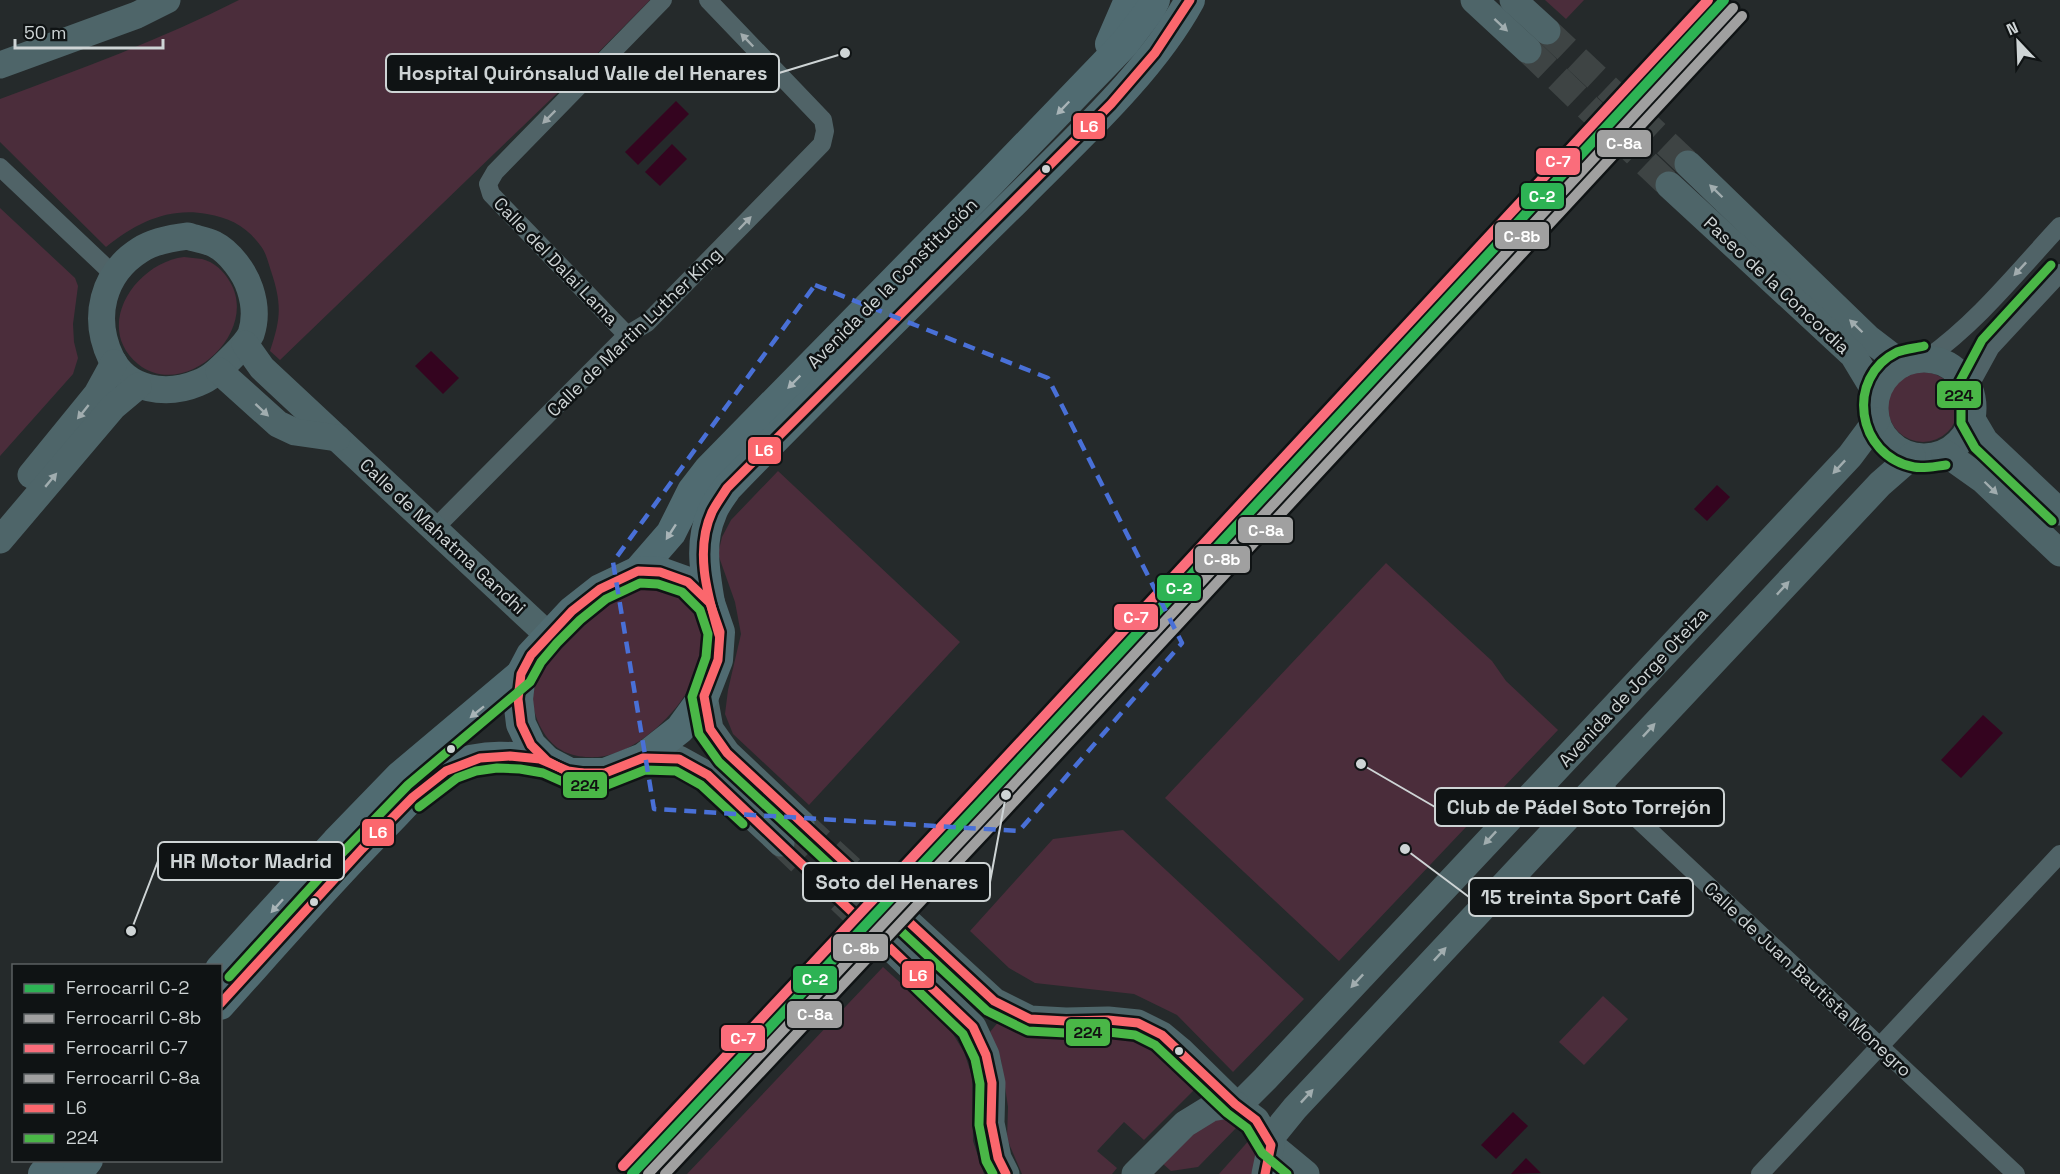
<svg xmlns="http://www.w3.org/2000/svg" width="2060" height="1174" viewBox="0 0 2060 1174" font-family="'Space Grotesk',sans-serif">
<rect width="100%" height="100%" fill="#252a2b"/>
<g fill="#4b2d3b">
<path d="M239,0H650L578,73L280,360L270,351C281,318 282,304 271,271C268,262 266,252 260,245C246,226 230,218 207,214C168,207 136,223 106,247L0,142V99C81,69 162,39 239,0Z"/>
<path d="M1545,0H1584L1566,19Z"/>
<path d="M0,208L75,278L78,286L73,324L74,342L78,358L73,374L0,456Z"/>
<path d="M184,257C190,258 196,258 202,259C214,262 224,271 230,282C260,332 185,402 138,364C93,327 135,263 184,257Z"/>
<circle cx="1923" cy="407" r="35"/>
<path d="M778,471L960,642L809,805L733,734L725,714L728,690L741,634L735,602L718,554L722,537L731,520Z"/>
<path d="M1386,563L1492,661L1506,681L1558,730L1339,961L1165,798Z"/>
<path d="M645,588C662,589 669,590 683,601C743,649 656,753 598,757C577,758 559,754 546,736C537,723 530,705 534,689C542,658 597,602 627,592C633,590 639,589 645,588Z"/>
<path d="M1123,830L1304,999L1233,1072L1177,1015L1134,994L1035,983L1009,968L970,931L1053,839Z"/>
<path d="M883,967L948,1026L964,1052L972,1076L973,1141L984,1174H687Z"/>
<path d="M1603,996L1628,1019L1584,1065L1559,1042Z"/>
<path d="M999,1021L1025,1033L1055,1034L1102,1031L1146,1040L1195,1089L1144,1140L1124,1122L1097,1151L1117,1168L1112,1174H1022L1007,1139L1008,1107L1001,1060L990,1032Z"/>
<path d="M1222,1119L1239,1125L1198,1167L1171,1171L1162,1163C1178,1146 1196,1121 1222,1119Z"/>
<path d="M1252,1137C1259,1150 1257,1160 1254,1174H1219Z"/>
</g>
<g fill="#34041f">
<path d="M676,101L689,114L638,165L625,152Z"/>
<path d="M672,144L687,159L660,186L645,172Z"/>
<path d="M431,351L459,378L443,394L415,366Z"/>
<path d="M1717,485L1730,497L1707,521L1694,509Z"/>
<path d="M1983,715L2003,733L1961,778L1941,760Z"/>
<path d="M1513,1112L1528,1126L1496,1159L1481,1145Z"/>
<path d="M1526,1158L1541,1173L1511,1174Z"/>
</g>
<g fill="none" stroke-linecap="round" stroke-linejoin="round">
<g stroke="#3e4444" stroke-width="27" stroke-dasharray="27 14" stroke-linecap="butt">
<path d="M1547,31L1688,164"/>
<path d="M1528,50L1669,185"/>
<path d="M801,823L909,923"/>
<path d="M781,843L887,944"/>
</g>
<g stroke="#506367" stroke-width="18">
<path d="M0,167L113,274"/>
<path d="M627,335L491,194L488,184L495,172L663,0"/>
<path d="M1927,358C1978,322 2018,271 2060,226"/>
<path d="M1969,387L1991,347L2060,273"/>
<path d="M435,528L614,348L627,335L647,323L822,144L825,131L823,120L708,0"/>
<path d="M1600,784L2016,1174"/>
<path d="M1760,1174L2060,854"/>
</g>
<g stroke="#4e6569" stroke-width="27">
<path d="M1474,0L1528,50"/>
<path d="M1513,0L1547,31"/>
<path d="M0,65L137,15L167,0"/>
<path d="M1688,164L1868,338L1902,364"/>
<path d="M1669,185L1853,355L1876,393"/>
<path d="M188,236C196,239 206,240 214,244C230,252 245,273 250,289C255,304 256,319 251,334C247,342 240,349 234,355C223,366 212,378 198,383C167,396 127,391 111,358C92,318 102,274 140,250C154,241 171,238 188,236Z"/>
<path d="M245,344L262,368L548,635"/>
<circle cx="1924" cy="408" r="49"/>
<path d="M219,371L278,424L295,432L337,438"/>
<path d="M1972,419L1985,441L2060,512"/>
<path d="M1945,453L1983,480L2060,553"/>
<path d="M31,475L97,394L114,363"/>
<path d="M0,540L113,407L138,386"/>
<path d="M704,696L710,729L727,753L801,823"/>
<path d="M643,758L679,759L708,775L781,843"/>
<path d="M909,923L994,1001L1030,1019L1066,1021L1108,1020L1138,1023L1162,1035L1180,1050L1235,1104L1256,1120L1271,1145L1306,1174"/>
<path d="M887,944L973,1027L986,1055L992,1083L991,1123L998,1158L1006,1174"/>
<path d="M1238,1106L1265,1079L1850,456L1876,421"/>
<path d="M1269,1140L1295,1108L1880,484L1912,456"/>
<path d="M1135,1174L1185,1124L1211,1108L1235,1104"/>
<path d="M1265,1174L1271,1145"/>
</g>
<g stroke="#506b71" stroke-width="30">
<path d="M1110,44L1129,0"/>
<path d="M638,571L671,533L692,491L709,469L989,184L1125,43L1150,10L1155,0"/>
<path d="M638,571L660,572L688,582L710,603L720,632L718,660L704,696L680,729L643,758L605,773H570L547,761L531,745L521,724L518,699L521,674L531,655L572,611L600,589Z"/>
<path d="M710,603C705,572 699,542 712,513C715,504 722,496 727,488C822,390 920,295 1017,199C1075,140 1151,72 1190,0"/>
<path d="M220,969L336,842L400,776L521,674"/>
<path d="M220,1005C274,945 327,884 384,826C404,806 426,779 452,766C483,753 515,756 547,761"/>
<path d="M43,1174L55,1160"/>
<path d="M77,1174L88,1160"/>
</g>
<defs>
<g id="bus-1">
<path d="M719,635C708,596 694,551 712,512C716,504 722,496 727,488L1111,104L1155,53L1190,0"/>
<path d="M220,1004L362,849L413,797L446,771L480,758L510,756L540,759L568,771L582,773"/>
<path d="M1006,1174L998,1158L991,1123L992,1083L986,1055L973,1027L708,775L679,759L643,758L605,773H570L547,761L531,745L521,724L518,699L521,674L531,655L572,611L600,589L638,571L660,572L688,582L710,603L720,632L718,660L704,696L710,729L727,753L994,1001L1030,1019L1066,1021L1108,1020L1138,1023L1162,1035L1235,1104L1256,1120L1271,1145L1265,1174"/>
</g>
<g id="bus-2">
<path d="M2051,265L1982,340L1957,387L1961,404V423L1975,448L2052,521"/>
<path d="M1924,346C1916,348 1905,349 1897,352C1845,377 1856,456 1914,467C1924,469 1936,466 1946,465"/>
<path d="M419,807L457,778L476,771L497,768L520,769L543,773L570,785H607L645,770L676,771L701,785L743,824"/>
<path d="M229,977L345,850L408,785L530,682L541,662L557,643L580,620L606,599L640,583L658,584L682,592L700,610L708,634L706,657L692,697L699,734L719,762L987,1011L1028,1031L1066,1033L1108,1032L1135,1035L1155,1045L1227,1113L1247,1128L1262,1153L1287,1174"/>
<path d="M912,985L963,1034L975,1059L980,1084L979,1125L986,1161L993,1174"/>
</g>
</defs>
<use href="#bus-1" stroke="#0f1314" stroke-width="14"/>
<use href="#bus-2" stroke="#0f1314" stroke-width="14"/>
<use href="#bus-1" stroke="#fb676d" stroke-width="9"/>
<use href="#bus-2" stroke="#4ab747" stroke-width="9"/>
<defs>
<path id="rail-1" d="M632,1174L981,802L1724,0"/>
<path id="rail-2" d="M648,1174L990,810L1733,8"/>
<path id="rail-3" d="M623,1166L972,794L1708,0"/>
<path id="rail-4" d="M665,1174L999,818L1742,16"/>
</defs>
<use href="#rail-1" stroke="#0f1314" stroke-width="15"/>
<use href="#rail-2" stroke="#0f1314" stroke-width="15"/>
<use href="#rail-3" stroke="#0f1314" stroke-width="15"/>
<use href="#rail-4" stroke="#0f1314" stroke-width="15"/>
<use href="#rail-1" stroke="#2db354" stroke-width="10"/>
<use href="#rail-2" stroke="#a0a0a0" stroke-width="10"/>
<use href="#rail-3" stroke="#fa6d7b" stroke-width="10"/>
<use href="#rail-4" stroke="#a0a0a0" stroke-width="10"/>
</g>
<defs><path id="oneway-solid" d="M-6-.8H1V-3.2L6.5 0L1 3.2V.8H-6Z" transform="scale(1.5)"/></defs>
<g fill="#a1adaf">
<use href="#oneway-solid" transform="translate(1501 25) rotate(43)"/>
<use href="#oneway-solid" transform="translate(1716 191) rotate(-136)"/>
<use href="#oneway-solid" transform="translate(1856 326) rotate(-136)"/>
<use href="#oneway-solid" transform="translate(262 410) rotate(43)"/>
<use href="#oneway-solid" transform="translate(83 412) rotate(129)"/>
<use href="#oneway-solid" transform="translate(1839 467) rotate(133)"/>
<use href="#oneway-solid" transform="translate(51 480) rotate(-50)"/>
<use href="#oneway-solid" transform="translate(1991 488) rotate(44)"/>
<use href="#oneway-solid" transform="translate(1783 588) rotate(-47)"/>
<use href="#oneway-solid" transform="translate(1649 730) rotate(-47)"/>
<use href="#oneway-solid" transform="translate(1490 838) rotate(133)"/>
<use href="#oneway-solid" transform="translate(1440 954) rotate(-47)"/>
<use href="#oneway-solid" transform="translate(1357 981) rotate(133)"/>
<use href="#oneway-solid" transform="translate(1307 1096) rotate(-47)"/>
</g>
<g fill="#a2acae">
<use href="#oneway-solid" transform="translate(747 40) rotate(-134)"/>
<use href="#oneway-solid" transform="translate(549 117) rotate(135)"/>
<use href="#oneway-solid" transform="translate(745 223) rotate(-46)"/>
<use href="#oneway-solid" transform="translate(2020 269) rotate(133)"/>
</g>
<g fill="#a8b4b7">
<use href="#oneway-solid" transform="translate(1063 108) rotate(134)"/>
<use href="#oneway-solid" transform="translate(794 382) rotate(135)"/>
<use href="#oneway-solid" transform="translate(671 532) rotate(123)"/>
<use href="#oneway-solid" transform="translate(477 712) rotate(141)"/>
<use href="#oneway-solid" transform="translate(277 906) rotate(132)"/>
</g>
<path fill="none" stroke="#4970d7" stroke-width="4.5" stroke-dasharray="12 8" stroke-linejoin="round" d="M815,285L1048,378L1182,643L1019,831L654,809L613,562Z"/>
<g fill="#ced4d5" stroke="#0f1314" stroke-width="2">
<circle cx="1046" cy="169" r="5"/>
<circle cx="451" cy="749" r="5"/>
<circle cx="314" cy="902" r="5"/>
<circle cx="1179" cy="1051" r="5"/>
</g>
<g text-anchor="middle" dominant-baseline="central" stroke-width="5" stroke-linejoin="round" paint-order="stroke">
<g font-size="18" fill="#ced4d5" stroke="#0f1314">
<text transform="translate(556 261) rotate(46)">Calle del Dalai Lama</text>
<text transform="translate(892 283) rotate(-45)">Avenida de la Constitución</text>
<text transform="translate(1777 285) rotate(43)">Paseo de la Concordia</text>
<text transform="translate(634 332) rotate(-44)">Calle de Martin Luther King</text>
<text transform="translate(443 536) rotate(43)">Calle de Mahatma Gandhi</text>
<text transform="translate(1633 687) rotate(-47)">Avenida de Jorge Oteiza</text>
<text transform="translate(1808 979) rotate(43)">Calle de Juan Bautista Monegro</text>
</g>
</g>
<path fill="none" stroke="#ced4d5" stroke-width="2" d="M845 53L779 73M1361 764L1435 807M131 931L158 861M1006 795L990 882M1405 849L1469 897"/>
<g fill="#ced4d5" stroke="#0f1314" stroke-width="2">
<circle cx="845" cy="53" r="6"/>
<circle cx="1361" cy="764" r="6"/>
<circle cx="131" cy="931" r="6"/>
<circle cx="1006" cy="795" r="6"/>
<circle cx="1405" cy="849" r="6"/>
</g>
<g fill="#0f1314" stroke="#ced4d5" stroke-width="2">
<rect x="386" y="54" width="393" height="38" rx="6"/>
<rect x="1435" y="788" width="289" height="38" rx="6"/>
<rect x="158" y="842" width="186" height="38" rx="6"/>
<rect x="803" y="863" width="187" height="38" rx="6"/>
<rect x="1469" y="878" width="224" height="38" rx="6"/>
</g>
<g font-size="20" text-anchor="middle" font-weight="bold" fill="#ced4d5">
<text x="583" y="80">Hospital Quirónsalud Valle del Henares</text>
<text x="1579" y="814">Club de Pádel Soto Torrejón</text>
<text x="251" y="868">HR Motor Madrid</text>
<text x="897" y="889">Soto del Henares</text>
<text x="1581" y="904">15 treinta Sport Café</text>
</g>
<g stroke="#0f1314" stroke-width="2">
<rect x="1072" y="112" width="34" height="28" rx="6" fill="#fb676d"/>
<rect x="1596" y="129" width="56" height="29" rx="6" fill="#a0a0a0"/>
<rect x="1535" y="147" width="46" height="29" rx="6" fill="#fa6d7b"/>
<rect x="1520" y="182" width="45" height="28" rx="6" fill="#2db354"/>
<rect x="1494" y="221" width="56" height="29" rx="6" fill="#a0a0a0"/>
<rect x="1936" y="380" width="46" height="29" rx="6" fill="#4ab747"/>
<rect x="747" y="436" width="35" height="29" rx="6" fill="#fb676d"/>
<rect x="1237" y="516" width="57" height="28" rx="6" fill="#a0a0a0"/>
<rect x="1194" y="545" width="57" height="29" rx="6" fill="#a0a0a0"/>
<rect x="1156" y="574" width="46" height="28" rx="6" fill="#2db354"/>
<rect x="1113" y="603" width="46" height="28" rx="6" fill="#fa6d7b"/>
<rect x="562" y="771" width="46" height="28" rx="6" fill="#4ab747"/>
<rect x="361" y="818" width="34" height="29" rx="6" fill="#fb676d"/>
<rect x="832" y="933" width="57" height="29" rx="6" fill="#a0a0a0"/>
<rect x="901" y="960" width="34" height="29" rx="6" fill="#fb676d"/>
<rect x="792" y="965" width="46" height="29" rx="6" fill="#2db354"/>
<rect x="786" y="1000" width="57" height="29" rx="6" fill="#a0a0a0"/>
<rect x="1065" y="1018" width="46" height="29" rx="6" fill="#4ab747"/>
<rect x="720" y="1024" width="46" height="28" rx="6" fill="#fa6d7b"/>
</g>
<g font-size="16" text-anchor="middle" font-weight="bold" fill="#fff">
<text x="1089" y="132">L6</text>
<text x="1624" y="149">C-8a</text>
<text x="1558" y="167">C-7</text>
<text x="1542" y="202">C-2</text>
<text x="1522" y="242">C-8b</text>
<text x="764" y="456">L6</text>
<text x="1266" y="536">C-8a</text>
<text x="1222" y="565">C-8b</text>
<text x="1179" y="594">C-2</text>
<text x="1136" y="623">C-7</text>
<text x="378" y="838">L6</text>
<text x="861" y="954">C-8b</text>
<text x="918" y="981">L6</text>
<text x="815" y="985">C-2</text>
<text x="815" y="1020">C-8a</text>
<text x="743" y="1044">C-7</text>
</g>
<g font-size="16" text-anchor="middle" font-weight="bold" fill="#111">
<text x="1959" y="401">224</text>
<text x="585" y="791">224</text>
<text x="1088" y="1038">224</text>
</g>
<rect x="12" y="964" width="210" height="198" fill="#0f1314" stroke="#5b6061" stroke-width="1.5"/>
<rect x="24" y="984" width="30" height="9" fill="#2db354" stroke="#5b6061" stroke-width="1.5"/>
<text x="66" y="994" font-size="18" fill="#ced4d5">Ferrocarril C-2</text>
<rect x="24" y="1014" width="30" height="9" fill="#a0a0a0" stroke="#5b6061" stroke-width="1.5"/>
<text x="66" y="1024" font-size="18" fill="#ced4d5">Ferrocarril C-8b</text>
<rect x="24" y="1044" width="30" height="9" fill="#fa6d7b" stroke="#5b6061" stroke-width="1.5"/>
<text x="66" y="1054" font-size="18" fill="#ced4d5">Ferrocarril C-7</text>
<rect x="24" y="1074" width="30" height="9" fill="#a0a0a0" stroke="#5b6061" stroke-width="1.5"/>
<text x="66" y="1084" font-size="18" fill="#ced4d5">Ferrocarril C-8a</text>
<rect x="24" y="1104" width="30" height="9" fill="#fb676d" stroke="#5b6061" stroke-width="1.5"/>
<text x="66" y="1114" font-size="18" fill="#ced4d5">L6</text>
<rect x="24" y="1134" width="30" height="9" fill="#4ab747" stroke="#5b6061" stroke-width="1.5"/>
<text x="66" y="1144" font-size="18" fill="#ced4d5">224</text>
<g transform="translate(2018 42) rotate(337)" stroke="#0f1314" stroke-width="4.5" paint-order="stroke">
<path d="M0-4.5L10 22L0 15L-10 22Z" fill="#ced4d5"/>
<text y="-9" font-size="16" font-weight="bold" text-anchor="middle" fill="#ced4d5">N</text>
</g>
<path d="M15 39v9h148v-9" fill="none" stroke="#ced4d5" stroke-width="3"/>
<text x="24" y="39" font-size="18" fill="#ced4d5" stroke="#0f1314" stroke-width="4.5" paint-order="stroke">50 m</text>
</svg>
